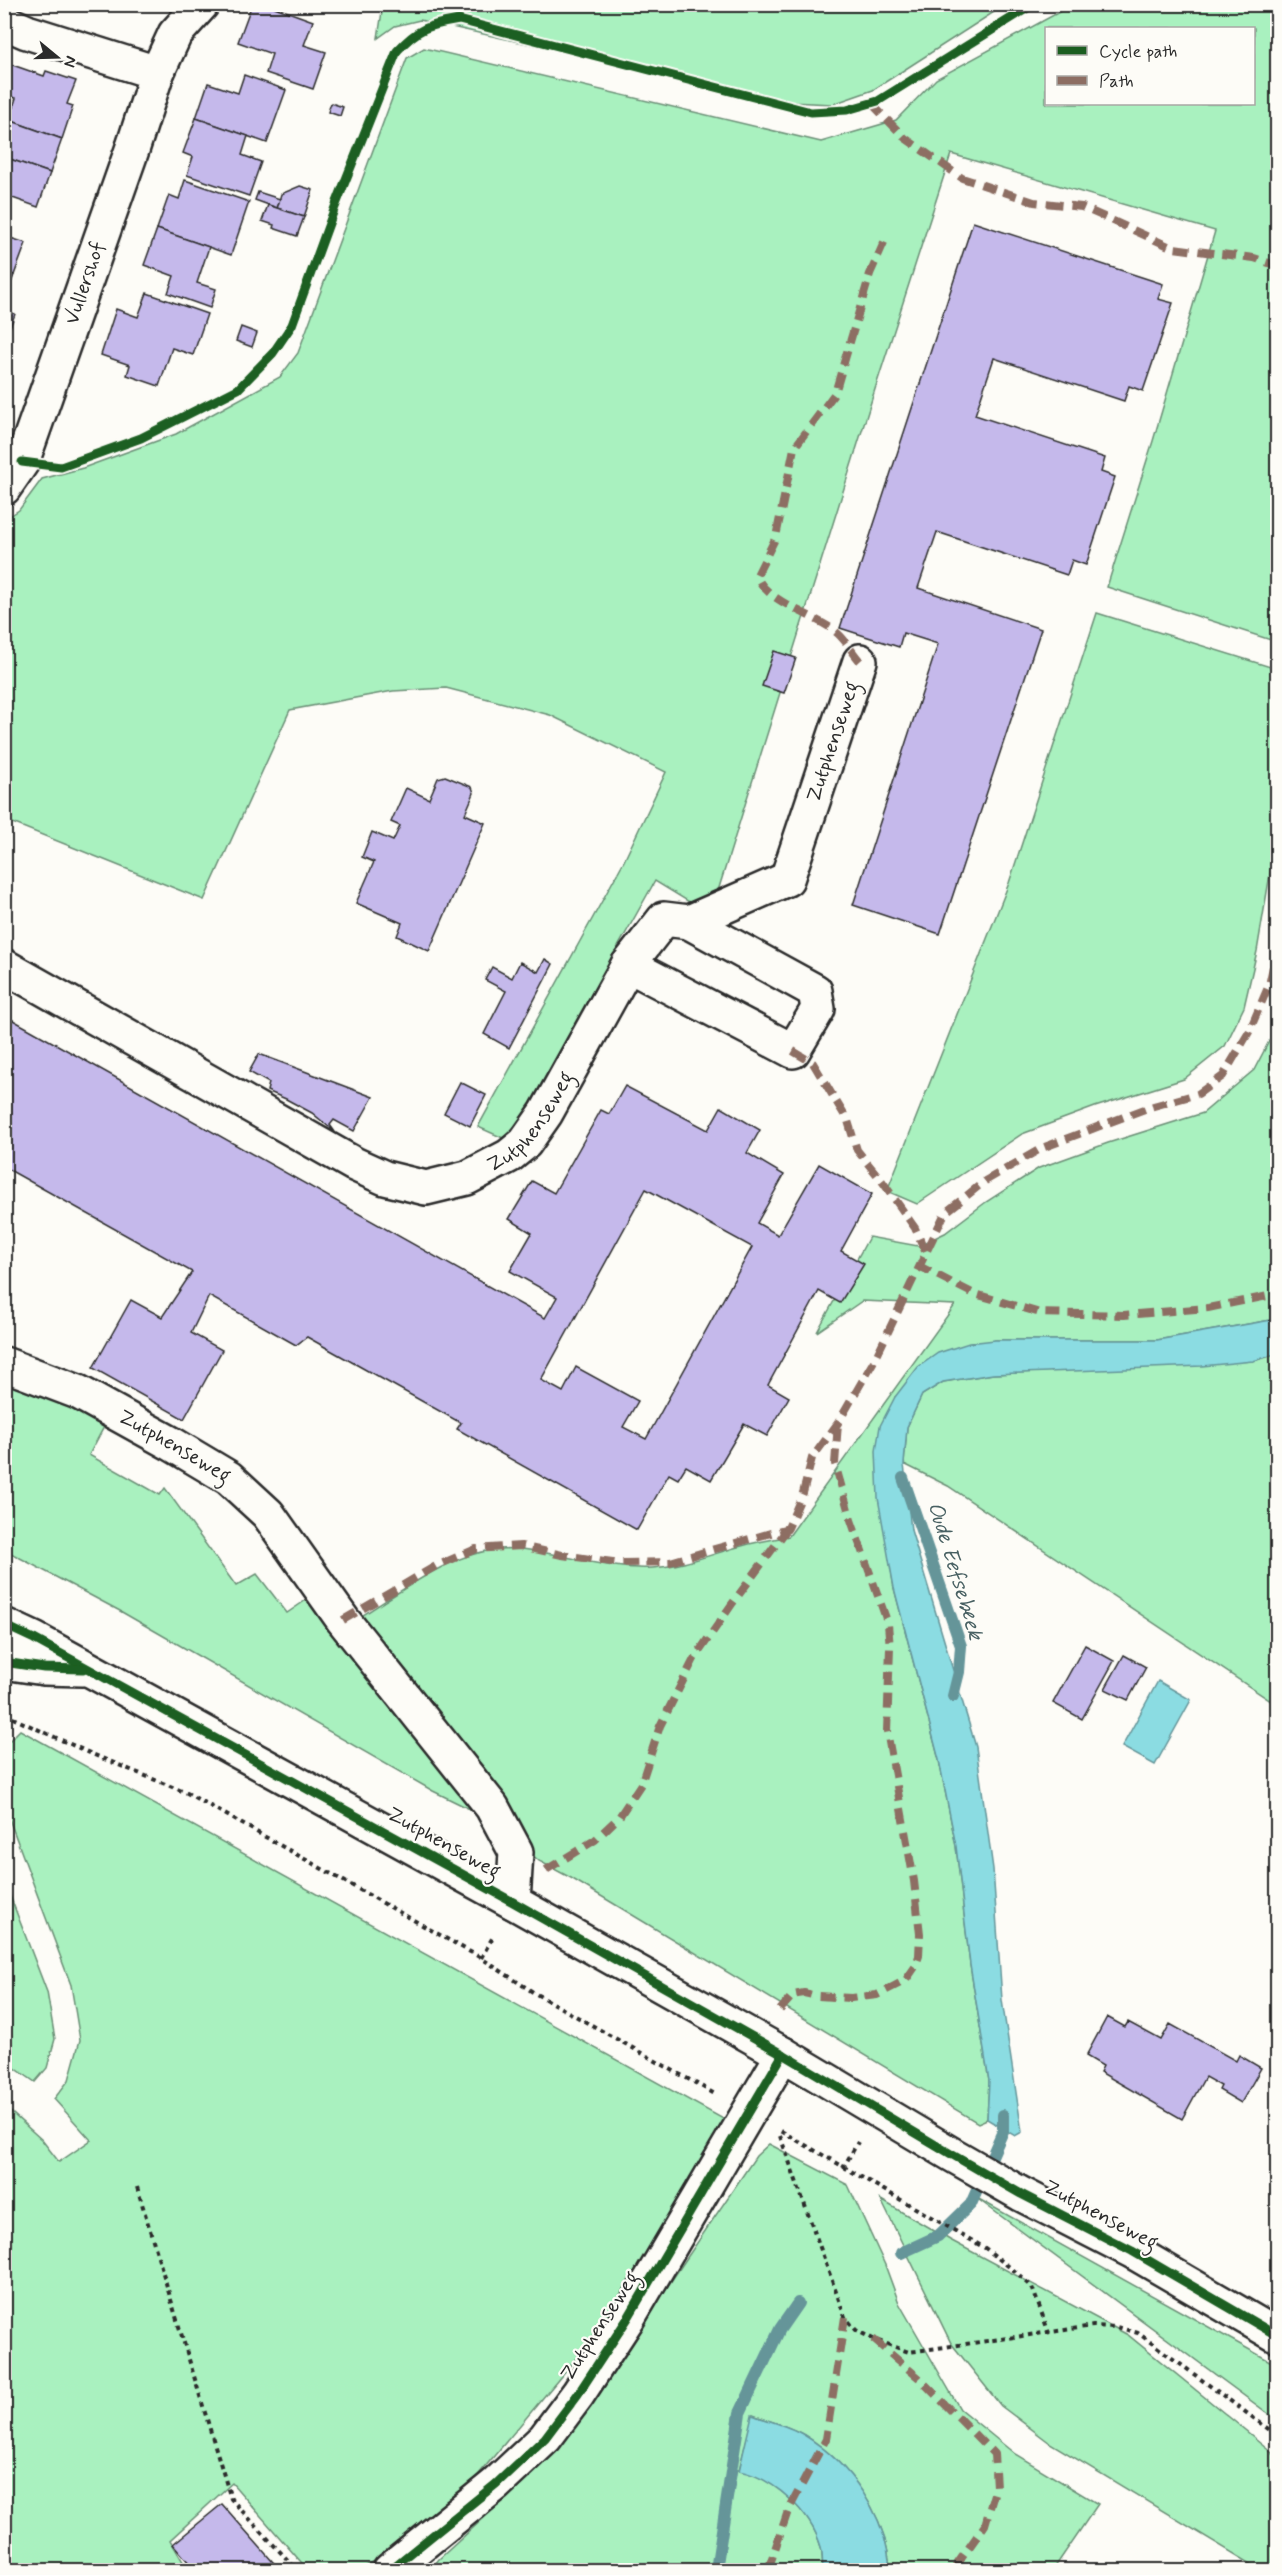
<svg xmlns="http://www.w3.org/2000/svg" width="1282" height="2575" viewBox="0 0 1282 2575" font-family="Mynerve,sans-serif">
<rect width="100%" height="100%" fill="#fdfcf7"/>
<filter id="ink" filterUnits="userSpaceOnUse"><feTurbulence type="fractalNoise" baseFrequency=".0167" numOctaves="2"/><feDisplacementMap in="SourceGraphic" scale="12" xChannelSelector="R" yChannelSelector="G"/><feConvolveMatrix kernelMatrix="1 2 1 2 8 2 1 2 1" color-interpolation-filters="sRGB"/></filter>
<g filter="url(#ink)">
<g fill="#a9f1bf" stroke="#6a8e75" stroke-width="1.5" fill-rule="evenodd">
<path d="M383,5L384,4L1005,5L873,90L833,104L789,102L420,20L395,26L378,38Z"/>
<path d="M1072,5H1277V642L1107,587L1153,441L1215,231L951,154L876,386L718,891L694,905L655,881L521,1120L503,1138L478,1127L624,861L666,772L550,715L446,688L393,691L290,710L204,900L5,820L4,520L19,510L42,479L83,468L176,434L280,377L298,353L407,58L424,48L821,142L896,120L936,79ZM1046,28H1254V104H1046Z"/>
<path d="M1097,613L1277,669V833L1257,951L1244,1007L1225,1046L1184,1079L1095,1107L1022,1134L917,1204L887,1191L1009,883Z"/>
<path d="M1277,1026V1319L1157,1340H995L895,1397L887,1543L894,1588L939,1760L956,1846L970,1965L989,2081L987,2119L978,2123L571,1878L539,1861L528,1851L360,1617C407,1588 462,1543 521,1549C567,1554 603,1570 652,1568C686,1566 716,1552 749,1544C762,1541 776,1539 789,1536L955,1305L862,1301L817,1332L869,1237L918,1246L945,1233L986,1202L1039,1168L1108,1143L1203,1113L1254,1070Z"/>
<path d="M1277,1354V1705L948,1486L904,1464L907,1427L922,1395L943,1382L993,1374L1253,1361Z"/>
<path d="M4,1378L106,1423L89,1455L160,1495L165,1488L236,1586L257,1574L287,1613L312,1596L478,1813L433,1791L120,1611L5,1550Z"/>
<path d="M20,1730L727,2121L654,2254L578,2356L474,2480L408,2540L360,2570H308L232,2483L170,2540L188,2570H5L4,2106L42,2140L59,2162L91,2140L54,2099L69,2080L80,2040L71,1985L5,1808V1745Z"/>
<path d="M4,1880L47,1992L55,2039L47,2068L35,2082L5,2061Z"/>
<path d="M769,2144L848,2185L885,2265L899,2303L960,2409L1015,2454L1098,2504L1053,2570H890C887,2516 850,2464 804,2435C789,2426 769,2421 753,2415L739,2470C774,2478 811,2512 821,2547C823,2554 822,2563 823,2570H430L439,2559L520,2485L623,2352L756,2156Z"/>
<path d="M975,2197L1277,2365V2420Z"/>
<path d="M881,2200L950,2240L1128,2335L1277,2456V2570H1261L1050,2443L1001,2406L951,2343Z"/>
</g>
<g fill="#8bdce2" stroke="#659599" stroke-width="1.5">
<path d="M1277,1319V1354L1253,1361L1202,1366L993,1374L943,1382L922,1395L907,1427L904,1464L911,1530L976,1747L993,1869L1002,2000L1022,2132L1015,2136L987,2119L989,2081L970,1965L956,1846L939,1760L894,1588L878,1498L876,1451L880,1426L895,1397L918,1367L938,1353L969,1343L995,1340H1157Z"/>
<path d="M1158,1681L1191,1700L1155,1765L1122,1747Z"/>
<path d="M752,2415C769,2421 789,2426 804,2435C850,2463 887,2516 890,2570H823C822,2563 823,2554 821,2547C811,2512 774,2478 739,2471Z"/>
</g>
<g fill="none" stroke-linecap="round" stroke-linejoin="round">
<g stroke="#659599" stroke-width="12">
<path d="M903,1478L961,1646L959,1672L953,1696"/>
<path d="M901,2253L938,2236L971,2204L1003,2131V2115"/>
<path d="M716,2570L740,2413L780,2329L798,2303"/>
</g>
</g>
<g fill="#c5b9eb" stroke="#2b2b2b" stroke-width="1.5" fill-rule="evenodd">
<path d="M252,4H266L313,21L304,45L326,52L313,89L266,73L272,54L238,42Z"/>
<path d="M4,62L44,76L46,71L76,81L67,104L73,106L62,139L9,120L16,98L8,96L5,89L7,84L4,83Z"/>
<path d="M244,75L286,90L267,143L196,118L208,83L238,93Z"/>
<path d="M331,103L343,107L340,116L328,112Z"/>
<path d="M196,118L248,136L242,155L261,162L249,196L187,175L193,157L183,153Z"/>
<path d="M9,120L62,139L50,173L4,157V121Z"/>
<path d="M4,157L50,173L38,207L4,195Z"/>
<path d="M185,180L249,202L231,255L157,229L169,195L179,199Z"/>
<path d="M300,186L313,190L304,217L277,208L281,194Z"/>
<path d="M258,192L280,199L277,208L255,200Z"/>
<path d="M268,205L304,217L297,236L273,228L274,225L262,221Z"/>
<path d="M973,222L1163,284L1158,299L1173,303L1143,391L1129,386L1124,401L994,358L975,415L1105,458L1101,472L1115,477L1086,565L1072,560L1067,575L937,532L918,588L1041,629L940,934L853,905L938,644L903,633L899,647L840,628Z"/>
<path d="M157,229L209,247L197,283L216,289L210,308L168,293L174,276L144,265Z"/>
<path d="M4,236L26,243L14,275L4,272Z"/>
<path d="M4,272L14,275L4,302Z"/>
<path d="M147,293L207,314L193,355L172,348L159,386L127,375L130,365L101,355L116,309L138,317Z"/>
<path d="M4,310L15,314L4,343Z"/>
<path d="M241,327L257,333L252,347L236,341Z"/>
<path d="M774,651L796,658L784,693L762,686Z"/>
<path d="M445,776L472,787L474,793L465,814L485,823L429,951L397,936L402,923L356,903L374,862L362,857L372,832L393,841L400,826L391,822L406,788L429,799L438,778Z"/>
<path d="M545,959L553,964L509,1048L484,1034L506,991L485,980L492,967L512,978L520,962L538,972Z"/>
<path d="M4,1015L545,1318L557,1297L510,1271L532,1233L509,1219L532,1181L554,1193L601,1110L609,1114L625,1086L708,1130L721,1107L760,1130L747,1153L784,1175L757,1223L778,1235L819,1164L872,1194L841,1251L864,1264L840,1303L819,1291L768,1385L789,1397L767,1436L744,1424L711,1480L686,1466L678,1479L669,1474L637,1530L457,1429L461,1423L307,1337L296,1345L209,1296L191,1333L222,1350L184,1419L93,1368L131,1300L162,1317L192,1272L4,1167ZM646,1189L752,1247L646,1439L623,1427L638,1401L576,1367L563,1392L541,1380Z"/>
<path d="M259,1054L373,1097L354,1131L334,1120L330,1125L335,1132L312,1113L286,1099L267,1091L269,1083L249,1072Z"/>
<path d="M460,1082L486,1095L470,1126L444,1113Z"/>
<path d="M1085,1645L1114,1661L1082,1719L1053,1703Z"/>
<path d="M1124,1655L1146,1667L1128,1700L1105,1689Z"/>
<path d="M1107,2017L1125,2027L1128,2022L1161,2040L1170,2024L1236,2061L1239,2055L1261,2068L1241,2103L1219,2090L1221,2086L1205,2077L1182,2119L1100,2072L1103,2066L1086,2056Z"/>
<path d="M222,2504L280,2570H195L173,2544Z"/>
</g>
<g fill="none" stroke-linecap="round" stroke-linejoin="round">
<defs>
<g id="minor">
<path d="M4,22L27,32L157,73L133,147L22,462L4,488"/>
<path d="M157,73L175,34L202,4"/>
<path d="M628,965L793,1051L818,1009L815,991L689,922"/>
<path id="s1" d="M4,966L354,1164L385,1178L426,1188L467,1178L509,1156L525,1143L546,1113L628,965L664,919L689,922L787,879L860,661"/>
<path id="s2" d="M4,1364L78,1392L172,1444L229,1478L268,1514L343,1620L492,1807L516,1852L513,1902"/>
<path d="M4,1625L34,1639L513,1902L783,2054L951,2154L1021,2194L1132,2251L1278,2336"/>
<path d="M4,1662L44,1668L82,1669"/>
<path d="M390,2570L496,2484L545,2438L578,2394L628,2318L783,2054"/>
</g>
</defs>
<use href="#minor" stroke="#2b2b2b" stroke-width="38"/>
<g stroke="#2b2b2b" stroke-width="4" stroke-dasharray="4.5 4.5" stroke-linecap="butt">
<path d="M4,1714L92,1754L187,1793L481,1958L536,1994L715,2094"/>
<path d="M481,1958L494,1935"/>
<path d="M781,2131L985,2248L1016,2272L1032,2287L1049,2333"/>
<path d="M780,2136L845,2317L856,2330L873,2339L909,2352L1093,2326L1117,2327L1138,2333L1278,2436"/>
<path d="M843,2168L858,2142"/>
<path d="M137,2187L231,2499L297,2570"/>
</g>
<use href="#minor" stroke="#fdfcf7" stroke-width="33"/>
<g stroke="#8d6e63" stroke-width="8" stroke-dasharray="15 8" stroke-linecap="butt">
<path d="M871,103L905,138L962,178L1034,202L1082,207L1173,248L1254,258L1278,266"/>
<path d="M860,661C852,652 845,639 836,632C816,615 763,601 757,575L776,537L794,448L835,393L870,274L885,240"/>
<path d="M793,1051L813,1063L848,1121L857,1150L882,1181L915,1228L925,1251"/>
<path d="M917,1265L972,1293L1040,1313L1124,1315L1208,1308L1278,1294"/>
<path d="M343,1620L436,1566L476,1549L521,1546L562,1555L620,1563L670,1562L788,1528L803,1493L812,1458L838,1423L875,1359L945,1213L985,1181L1042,1148L1150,1107L1198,1094L1223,1076L1249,1032L1269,985L1278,944"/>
<path d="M546,1870L595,1840L619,1817L641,1784L660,1726L694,1659L732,1604L788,1528"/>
<path d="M780,2010L793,1995L804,1993L817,1996L851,1998L877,1995L906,1980L915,1967L919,1956L920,1934L914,1881L887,1731L890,1648L888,1624L851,1520L835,1464L838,1423"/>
<path d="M873,2339L919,2378L994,2454L996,2487L985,2525L953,2570"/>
<path d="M768,2570L788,2511L826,2439L845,2317"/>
</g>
<defs>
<g id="cycleway">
<path d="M22,462L61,467L141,438L238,389L273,353L292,325L335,207L397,51C418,28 429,25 459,20L811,112L847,110L878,101L1034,4"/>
<path d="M4,1625L34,1639L513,1902L783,2054L951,2154L1021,2194L1132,2251L1278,2336"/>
<path d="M4,1662L44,1668L83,1669"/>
<path d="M390,2570L496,2484L545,2438L578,2394L628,2318L783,2054"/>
</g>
</defs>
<use href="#cycleway" stroke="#fdfcf7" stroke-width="13"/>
<use href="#cycleway" stroke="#1b5e20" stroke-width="9"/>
</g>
</g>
<g text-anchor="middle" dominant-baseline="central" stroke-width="4.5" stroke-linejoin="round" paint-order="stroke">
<g font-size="21" fill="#2b2b2b" stroke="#fdfcf7">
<text transform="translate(85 283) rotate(-71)">Vullershof</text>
<text stroke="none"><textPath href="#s1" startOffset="1130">Zutphenseweg</textPath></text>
<text stroke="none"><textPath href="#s1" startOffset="608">Zutphenseweg</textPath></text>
<text stroke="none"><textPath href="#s2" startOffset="190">Zutphenseweg</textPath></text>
<text transform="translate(444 1843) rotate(29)">Zutphenseweg</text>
<text transform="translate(1101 2215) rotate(28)">Zutphenseweg</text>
<text transform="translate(600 2326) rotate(-57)">Zutphenseweg</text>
</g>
<g font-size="22" font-style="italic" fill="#486062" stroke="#fdfcf7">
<text transform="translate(955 1571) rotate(73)">Oude Eefsebeek</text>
</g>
</g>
<rect width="1282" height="2575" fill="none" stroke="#fdfcf7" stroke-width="24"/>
<rect x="12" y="12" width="1258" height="2551" fill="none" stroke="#2b2b2b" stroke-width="2" filter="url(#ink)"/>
<rect x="1045" y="27" width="210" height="78" fill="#fdfcf7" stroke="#a9a8a5" stroke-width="1.5"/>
<rect x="1057" y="46" width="30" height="9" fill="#1b5e20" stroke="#a9a8a5" stroke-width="1.5"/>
<text x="1099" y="57" font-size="18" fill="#2b2b2b">Cycle path</text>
<rect x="1057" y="76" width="30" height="9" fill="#8d6e63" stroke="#a9a8a5" stroke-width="1.5"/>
<text x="1099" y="87" font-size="18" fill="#2b2b2b">Path</text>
<g transform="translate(57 57) rotate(109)" stroke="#fdfcf7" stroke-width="4.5" paint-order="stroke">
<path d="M0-4.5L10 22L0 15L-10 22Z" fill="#2b2b2b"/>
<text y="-9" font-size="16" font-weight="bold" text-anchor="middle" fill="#2b2b2b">N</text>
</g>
</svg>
